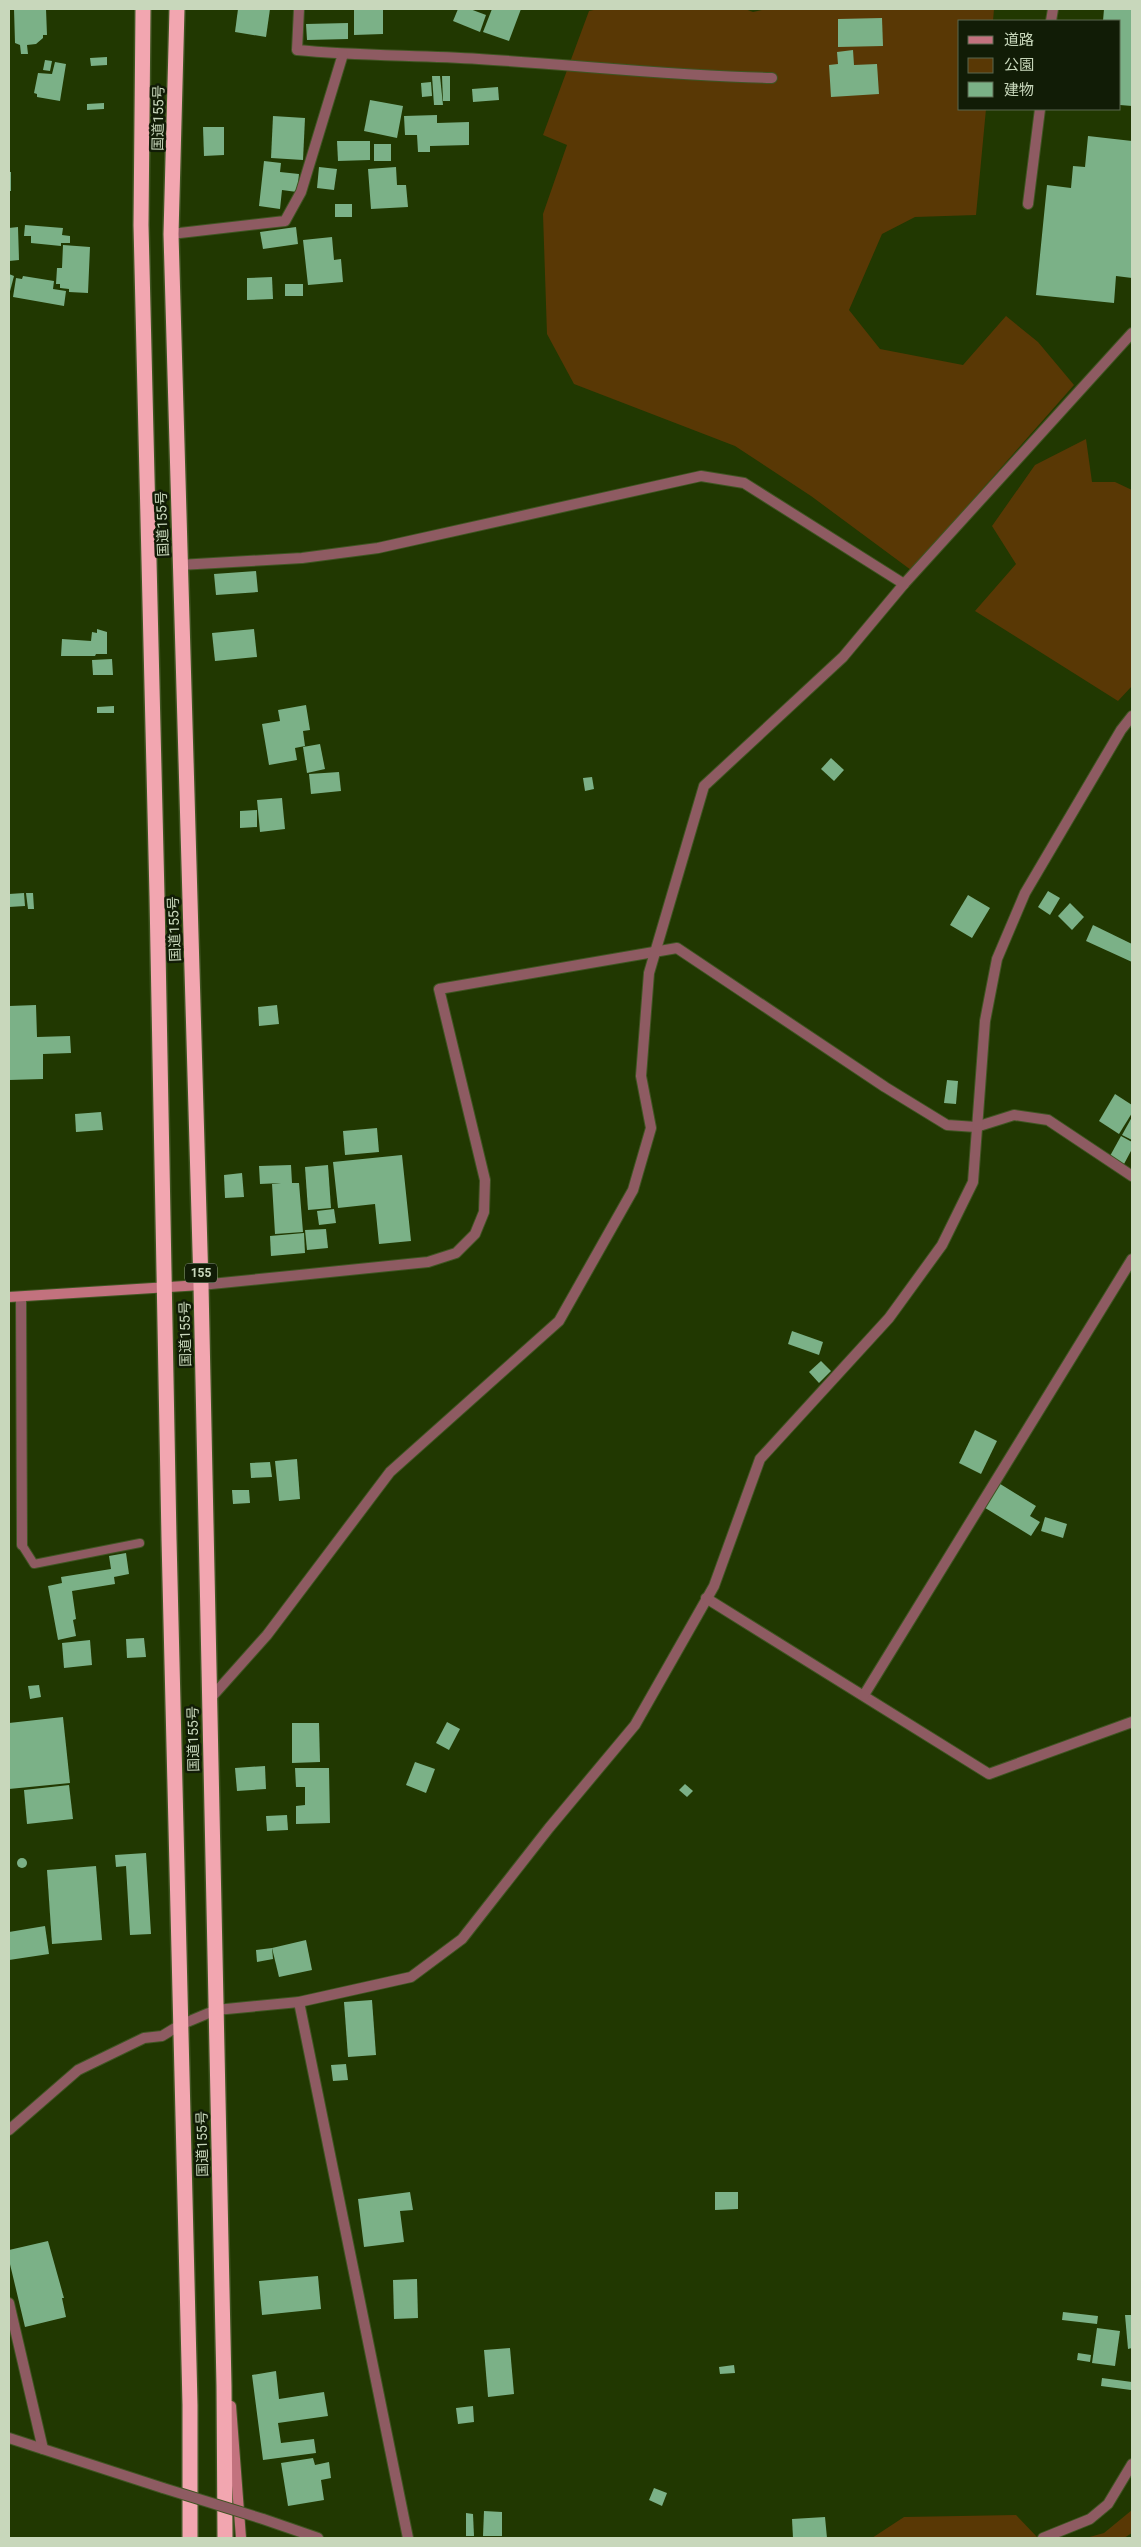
<svg xmlns="http://www.w3.org/2000/svg" width="1141" height="2547" viewBox="0 0 1141 2547" font-family="Roboto,'Noto Sans JP',sans-serif">
<rect width="100%" height="100%" fill="#213801"/>
<g fill="#593805">
<path d="M598,9H745L753,12L766,9H994L993,21H960V109H986L976,215L915,217L882,234L849,310L880,349L963,365L1006,316L1038,342L1074,385L911,570L811,496L735,446L574,384L547,334L543,214L567,145L543,135L589,11Z"/>
<path d="M1086,439L1092,482H1115L1132,490V686L1118,701L975,611L1016,564L992,526L1035,465Z"/>
<path d="M1132,2510V2533L1124,2538H1086L1104,2533Z"/>
<path d="M1016,2515L1038,2538H872L904,2517Z"/>
</g>
<g fill="#7bb187">
<path d="M14,9H46L47,35H43V38L36,44L27,45L28,54H21L20,45L15,43Z"/>
<path d="M238,9H270L266,37L235,32Z"/>
<path d="M354,9H383V34L354,35Z"/>
<path d="M458,9H470L486,15L480,32L453,21Z"/>
<path d="M492,9H521L509,41L483,32Z"/>
<path d="M1104,9H1132V106L1120,105V21H1103Z"/>
<path d="M882,18L883,46L838,47V19Z"/>
<path d="M348,23V39L307,40L306,24Z"/>
<path d="M853,50L854,65L877,64L879,94L831,97L829,65L838,64L837,52Z"/>
<path d="M107,57V65L91,66L90,58Z"/>
<path d="M45,60L52,61L50,71L43,70Z"/>
<path d="M55,62L66,64L60,101L37,97V94L34,93L38,73L52,74Z"/>
<path d="M432,76H440L443,105H434Z"/>
<path d="M442,76H450V101H443Z"/>
<path d="M431,82L432,96L422,97L421,83Z"/>
<path d="M498,87L499,100L473,102L472,89Z"/>
<path d="M370,100L403,106L397,138L364,131Z"/>
<path d="M104,103V109L87,110V104Z"/>
<path d="M437,115V123L469,122V145L430,146V152H418L417,135H405L404,116Z"/>
<path d="M273,116L305,118L303,160L271,158Z"/>
<path d="M203,127H224V155L204,156Z"/>
<path d="M1088,136L1132,141V278L1116,276L1114,303L1036,295L1047,185L1071,188L1073,166L1085,167Z"/>
<path d="M337,141H370V160L338,161Z"/>
<rect x="374" y="144" width="17" height="17"/>
<path d="M264,161L281,163L280,172L299,174L297,192L282,190L280,209L259,206Z"/>
<path d="M319,167L337,169L334,190L317,188Z"/>
<path d="M396,167L397,185H406L408,207L371,209L368,169Z"/>
<rect x="9" y="172" width="2" height="19"/>
<rect x="335" y="204" width="17" height="13"/>
<path d="M25,225L63,228L62,235L70,236V243H61V246L31,243V236H24Z"/>
<path d="M18,227L19,260L9,261V228Z"/>
<path d="M296,227L298,244L263,249L260,232Z"/>
<path d="M332,237L334,260L341,259L343,282L308,285L303,240Z"/>
<path d="M63,245L90,247L88,293L69,292V289L60,288V284H56L57,268H62Z"/>
<path d="M9,274L14,276L9,295Z"/>
<path d="M23,276L54,281L53,289L66,291L64,306L13,297L16,278L22,279Z"/>
<path d="M272,277L273,299L247,300V278Z"/>
<rect x="285" y="284" width="18" height="12"/>
<path d="M256,571L258,592L216,595L214,574Z"/>
<path d="M97,629L107,632V654H96L95,656H61L62,639L91,641L92,632L97,633Z"/>
<path d="M254,629L257,657L215,661L212,633Z"/>
<path d="M112,659L113,675H93L92,660Z"/>
<path d="M306,705L310,730L303,731L305,746L295,748L297,760L269,765L262,724L280,721L278,710Z"/>
<path d="M114,706V713H97V707Z"/>
<path d="M320,744L325,769L307,773L303,747Z"/>
<path d="M831,758L844,770L834,781L821,769Z"/>
<path d="M339,772L341,791L311,794L309,774Z"/>
<path d="M592,777L594,789L585,791L583,778Z"/>
<path d="M282,798L285,829L260,832L257,800Z"/>
<path d="M257,810V827L240,828V811Z"/>
<path d="M1048,891L1060,898L1050,915L1038,907Z"/>
<path d="M24,893L25,906L9,907V894Z"/>
<path d="M26,893H33L34,909H28Z"/>
<path d="M968,895L990,908L972,938L950,925Z"/>
<path d="M1070,903L1084,917L1072,930L1058,916Z"/>
<path d="M1093,925L1132,944V962L1086,941Z"/>
<path d="M36,1005L37,1037L70,1036L71,1053L43,1054V1079L9,1080V1006Z"/>
<path d="M277,1005L279,1024L259,1026L258,1007Z"/>
<path d="M947,1080L958,1081L956,1104L944,1103Z"/>
<path d="M1115,1094L1132,1105V1113L1119,1134L1099,1121Z"/>
<path d="M101,1112L103,1130L76,1132L75,1114Z"/>
<path d="M1132,1117V1140L1122,1135Z"/>
<path d="M377,1128L379,1152L345,1155L343,1131Z"/>
<path d="M1121,1136L1132,1142V1149L1124,1164L1110,1156Z"/>
<path d="M402,1155L411,1241L379,1244L375,1204L338,1208L333,1162Z"/>
<path d="M291,1165L292,1183H299L303,1232L275,1234L272,1184L281,1183L260,1184L259,1166Z"/>
<path d="M328,1165L331,1208L308,1210L305,1167Z"/>
<path d="M242,1173L244,1197L225,1198L224,1175Z"/>
<path d="M334,1209L336,1223L319,1225L317,1211Z"/>
<path d="M326,1229L328,1248L307,1250L305,1230Z"/>
<path d="M304,1233L305,1253L271,1256L270,1236Z"/>
<path d="M792,1331L823,1342L819,1355L788,1344Z"/>
<path d="M821,1361L831,1371L819,1383L809,1372Z"/>
<path d="M975,1430L997,1441L981,1474L959,1463Z"/>
<path d="M297,1459L300,1499L279,1501L275,1461Z"/>
<path d="M270,1462L272,1477L251,1478L250,1463Z"/>
<path d="M997,1482L1036,1506L1030,1516L1040,1522L1031,1536L982,1506Z"/>
<path d="M232,1490H249L250,1503L233,1504Z"/>
<path d="M1045,1517L1067,1524L1063,1538L1041,1531Z"/>
<path d="M126,1553L129,1574L114,1577L115,1584L72,1591L76,1619L73,1620L76,1636L58,1640L48,1586L62,1583L61,1577L111,1569L109,1556Z"/>
<path d="M144,1638L146,1657L127,1658L126,1639Z"/>
<path d="M90,1640L92,1665L64,1668L62,1643Z"/>
<path d="M39,1685L41,1697L30,1699L28,1686Z"/>
<path d="M63,1717L70,1783L9,1789V1723Z"/>
<path d="M447,1722L460,1729L449,1750L436,1743Z"/>
<path d="M292,1723H319L320,1762L292,1763Z"/>
<path d="M415,1762L435,1769L426,1793L406,1785Z"/>
<path d="M265,1766L266,1789L237,1791L235,1768Z"/>
<path d="M295,1768H329L330,1823L296,1824V1806L305,1805V1787H296Z"/>
<path d="M685,1784L693,1791L687,1797L679,1790Z"/>
<path d="M69,1785L73,1819L27,1824L24,1790Z"/>
<path d="M287,1815L288,1830L267,1831L266,1816Z"/>
<path d="M146,1853L151,1934L130,1935L126,1866L116,1867L115,1855Z"/>
<circle cx="22" cy="1863" r="5"/>
<path d="M96,1866L102,1940L52,1944L47,1870Z"/>
<path d="M45,1926L49,1954L9,1960V1932Z"/>
<path d="M306,1940L312,1970L279,1977L272,1948Z"/>
<path d="M272,1948L273,1959L257,1962L256,1950Z"/>
<path d="M372,2000L376,2055L348,2057L344,2002Z"/>
<path d="M346,2064L348,2080L333,2081L331,2065Z"/>
<path d="M410,2192L413,2210L400,2211L404,2242L364,2247L358,2199Z"/>
<path d="M715,2192H738V2209L715,2210Z"/>
<path d="M48,2241L64,2298H62L66,2317L25,2327L9,2260V2250Z"/>
<path d="M318,2276L321,2309L262,2315L259,2281Z"/>
<path d="M417,2279L418,2318L394,2319L393,2280Z"/>
<path d="M1063,2312L1098,2316L1097,2324L1062,2320Z"/>
<path d="M1125,2315H1132V2348L1128,2349Z"/>
<path d="M1097,2328L1120,2331L1115,2366L1092,2363Z"/>
<path d="M510,2348L514,2394L488,2397L484,2350Z"/>
<path d="M1078,2353L1091,2355L1090,2362L1077,2360Z"/>
<path d="M734,2365L735,2373L720,2374L719,2367Z"/>
<path d="M276,2371L279,2399L324,2392L328,2416L278,2423L281,2443L314,2439L316,2453L263,2460L252,2375Z"/>
<path d="M1102,2378L1132,2382L1131,2390L1101,2386Z"/>
<path d="M473,2406L474,2422L458,2424L456,2408Z"/>
<path d="M313,2458L315,2465L329,2462L331,2478L321,2480L324,2500L288,2506L281,2463Z"/>
<path d="M654,2488L667,2493L662,2506L649,2500Z"/>
<path d="M484,2511L502,2512V2536H483Z"/>
<path d="M466,2513L473,2514L474,2536H466Z"/>
<path d="M825,2517L827,2538H793L792,2519Z"/>
</g>
<g fill="none" stroke-linecap="round" stroke-linejoin="round">
<defs>
<path id="lane" d="M22,1545L34,1564L140,1543"/>
<g id="street">
<path d="M299,9L297,50C357,56 418,55 479,59C577,65 674,76 772,78"/>
<path d="M1051,21L1053,9"/>
<path d="M1028,204L1040,109"/>
<path d="M171,234L285,221L301,192L343,54"/>
<path d="M179,565L302,558L378,548L701,476L744,483L904,584"/>
<path d="M201,1285L428,1262L456,1253L475,1234L484,1212L485,1180L439,989L677,948L885,1087L947,1125L976,1127L1014,1115L1048,1120L1132,1176"/>
<path d="M21,1297L22,1545"/>
<path d="M706,1598L989,1774L1132,1722"/>
<path d="M864,1695L1132,1259"/>
<path d="M209,1700L267,1635L390,1472L559,1321L633,1190L651,1128L641,1076L649,973L704,786L843,657L904,584L1132,333"/>
<path d="M299,2002L408,2538"/>
<path d="M9,2130L78,2070L144,2038L162,2036L180,2025L216,2010L299,2002L411,1977L462,1939L549,1828L635,1725L714,1586L760,1459L889,1318L942,1245L973,1182L985,1021L997,959L1025,893L1121,730L1132,716"/>
<path d="M9,2303L43,2449"/>
<path d="M9,2438L163,2488"/>
<path d="M263,2519L318,2538"/>
<path d="M1043,2538L1090,2519L1108,2504L1132,2464"/>
</g>
<g id="secondary">
<path d="M9,1297L201,1285"/>
<path d="M231,2406L241,2538"/>
</g>
<g id="highway">
<path d="M143,9L141,225L157,896L169,1539L190,2405V2538"/>
<path d="M177,9L171,234L201,1285L224,2386L225,2538"/>
</g>
</defs>
<use href="#lane" stroke="#3f5522" stroke-width="10"/>
<use href="#street" stroke="#3f5522" stroke-width="12"/>
<use href="#secondary" stroke="#3f5522" stroke-width="12"/>
<use href="#highway" stroke="#3f5522" stroke-width="18"/>
<use href="#lane" stroke="#8e5b62" stroke-width="8"/>
<use href="#street" stroke="#8e5b62" stroke-width="10"/>
<use href="#secondary" stroke="#c2727e" stroke-width="10"/>
<use href="#highway" stroke="#f2a6b0" stroke-width="15"/>
<defs>
<path id="street-bridge" d="M163,2488L263,2519"/>
</defs>
<use href="#street-bridge" stroke="#3f5522" stroke-width="12" stroke-linecap="butt"/>
<use href="#street-bridge" stroke="#8e5b62" stroke-width="10"/>
</g>
<g text-anchor="middle" dominant-baseline="central" stroke-width="5" stroke-linejoin="round" paint-order="stroke">
<rect fill="#111c06" stroke="#919f85" stroke-width="1" x="185" y="1263.5" width="32" height="19" rx="4"/>
<g font-size="12" font-weight="bold" fill="#c8d7bb">
<text x="201" y="1273">155</text>
</g>
<g font-size="14" fill="#c8d7bb" stroke="#111c06">
<text transform="translate(158 118) rotate(-89)">国道155号</text>
<text transform="translate(162 524) rotate(-92)">国道155号</text>
<text transform="translate(174 929) rotate(-92)">国道155号</text>
<text transform="translate(185 1334) rotate(-91)">国道155号</text>
<text transform="translate(193 1739) rotate(-91)">国道155号</text>
<text transform="translate(202 2144) rotate(-91)">国道155号</text>
</g>
</g>
<rect width="1141" height="2547" fill="none" stroke="#c8d7bb" stroke-width="20"/>
<rect x="958" y="20" width="162" height="90" fill="#111c06" stroke="#5a674e"/>
<rect x="968" y="36" width="25" height="8" fill="#c2727e" stroke="#5a674e"/>
<text x="1004" y="45" font-size="15" fill="#c8d7bb">道路</text>
<rect x="968" y="58" width="25" height="15" fill="#593805" stroke="#5a674e"/>
<text x="1004" y="70" font-size="15" fill="#c8d7bb">公園</text>
<rect x="968" y="82" width="25" height="15" fill="#7bb187" stroke="#5a674e"/>
<text x="1004" y="95" font-size="15" fill="#c8d7bb">建物</text>
</svg>
